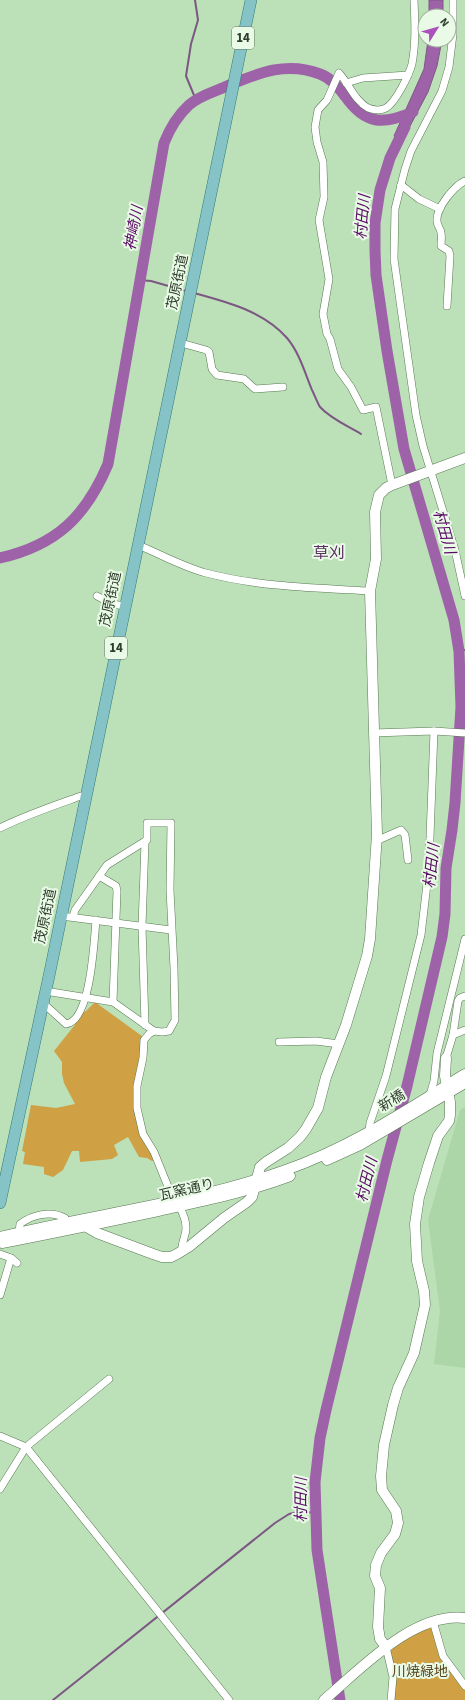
<svg xmlns="http://www.w3.org/2000/svg" width="465" height="1700" viewBox="0 0 465 1700" font-family="'Source Sans 3','Noto Sans JP',sans-serif">
<rect width="100%" height="100%" fill="#bce0b7"/>
<path fill="#add6a8" d="M465,1107V1368L434,1364L440,1311L428,1220L460,1110Z"/>
<g fill="#cfa044">
<path d="M95,1002L146,1039C142,1066 135,1096 143,1123C147,1136 156,1146 161,1159L152,1161L147,1158L139,1157L128,1137L114,1145L118,1155L112,1159L80,1162L79,1151H72L63,1170L53,1177L44,1174V1167L23,1164L25,1152L22,1151L31,1105L56,1108L75,1104L64,1083L62,1074V1062L54,1051L74,1026L82,1010L85,1012Z"/>
<path d="M433,1621L443,1656L465,1686V1700H391L393,1676L386,1647Z"/>
</g>
<g fill="#9e62a9" stroke="#7d5784">
<rect x="429" y="0" width="14" height="16"/>
<path d="M428,40H442L437,66L428,92L401,143L394,136L424,69Z"/>
</g>
<g fill="none" stroke-linecap="round" stroke-linejoin="round">
<g stroke="#7d5784" stroke-width="2">
<path d="M195,0L198,20L191,44L186,76L196,100"/>
<path d="M139,280L151,281L186,291"/>
<path d="M194,293C227,302 263,311 287,338C299,352 305,373 312,390C315,396 317,402 320,407C331,419 348,426 361,434"/>
<path d="M459,651L465,650"/>
<path d="M53,1700L275,1523L289,1514L302,1511V1513L315,1512"/>
</g>
<g stroke="#9e62a9" stroke-width="11">
<path d="M0,558C57,545 86,516 108,464L164,143C170,128 177,116 189,105C200,95 214,92 227,86C259,73 286,61 320,74C331,78 338,87 345,96C365,125 383,125 413,112"/>
<path d="M340,1700L317,1550L315,1482L320,1438L326,1410L387,1160L407,1086L442,937L445,914L446,868L452,830L455,803L461,707L459,651L454,620L404,449L387,351L376,275L375,250V223L380,190L390,158L405,127"/>
</g>
<defs>
<g id="street">
<path d="M453,0V34L449,67L442,91L411,151L405,169L395,209L394,259L416,415L423,446L455,550L465,596"/>
<path d="M346,83L363,78L408,75"/>
<path d="M401,185L419,199L440,209"/>
<path d="M447,306L450,256L449,251L441,246C441,242 442,237 441,233C441,229 437,226 437,221C436,208 454,186 465,181"/>
<path d="M181,343L206,350L209,352L212,369L217,375L244,379L255,389L283,387"/>
<path d="M392,485L376,407L363,410L351,387L338,369L330,339L327,334L323,314L329,279L319,220L324,197L323,162L317,142L315,127L318,110L327,100L339,73C349,84 355,101 368,108C373,110 381,111 386,108C396,102 409,75 412,64C416,43 415,21 414,0"/>
<path d="M138,545C160,554 183,567 206,573C260,587 315,588 370,591"/>
<path d="M97,596L112,604L125,606"/>
<path d="M373,733L434,731L465,733"/>
<path d="M0,828C26,815 53,806 81,796L85,798"/>
<path d="M376,841L401,830L405,835L408,860"/>
<path d="M145,842L142,926L145,1025"/>
<path d="M99,876L116,886L117,891L113,1002"/>
<path d="M61,916L171,930"/>
<path d="M45,991L113,1002L154,1031L162,1032L169,1031L175,1020L174,968L170,890L171,823H147V840L107,865L75,910L73,917"/>
<path d="M43,1003L66,1024C91,1021 94,941 96,920"/>
<path d="M154,1031L149,1034L144,1040L143,1058L137,1086V1108L143,1134L154,1152L173,1199"/>
<path d="M453,1035L458,1001L460,998L465,996"/>
<path d="M279,1042L316,1041L339,1044"/>
<path d="M446,1058L453,1035L465,1030"/>
<path d="M430,1095L434,1081L437,1053L465,939"/>
<path d="M369,1131L370,1123L386,1076L421,935L427,884L430,837L434,731"/>
<path d="M179,1206C183,1213 186,1221 186,1228C186,1237 181,1242 182,1251"/>
<path d="M19,1232L20,1224C32,1215 50,1210 65,1218L66,1223"/>
<path d="M0,1254L11,1258L17,1263"/>
<path d="M0,1295L11,1258"/>
<path d="M0,1436L26,1447L229,1700"/>
<path d="M0,1489L26,1447L109,1379"/>
<path d="M433,1621L443,1656L465,1686"/>
<path d="M386,1647L393,1677L391,1700"/>
</g>
<g id="secondary">
<path d="M327,1160L360,1145L465,1083"/>
<path d="M85,1226L97,1233L153,1254L162,1257H171L177,1254L190,1246L224,1218L247,1202L252,1197L260,1167L266,1162L288,1148L300,1137L306,1129L318,1108L326,1077L346,1025L367,956L370,939L377,834L370,591L376,559L375,512L379,495L386,488L392,485L465,458"/>
<path d="M0,1237C94,1214 192,1203 283,1171C348,1149 407,1110 465,1074"/>
<path d="M2,1243C54,1233 106,1222 158,1211C202,1201 248,1192 290,1176"/>
<path d="M386,1647L380,1639L378,1627L380,1588L375,1576L376,1565L381,1553L395,1534L398,1523L396,1511L382,1490L381,1476L384,1445L393,1405L398,1388L414,1353L425,1305L424,1291L417,1261L415,1224L419,1197L429,1163L438,1136L449,1121L450,1115V1102L445,1076L446,1058"/>
<path d="M324,1700C361,1669 413,1612 465,1618"/>
</g>
<path id="primary" d="M0,1203L49,976L251,0"/>
</defs>
<use href="#street" stroke="#597954" stroke-width="8"/>
<use href="#secondary" stroke="#597954" stroke-width="11"/>
<use href="#primary" stroke="#327a79" stroke-width="12"/>
<use href="#street" stroke="#fff" stroke-width="7"/>
<use href="#secondary" stroke="#fff" stroke-width="10"/>
<use href="#primary" stroke="#85c3c7" stroke-width="11"/>
</g>
<g text-anchor="middle" dominant-baseline="central" stroke-width="4" stroke-linejoin="round" paint-order="stroke">
<g fill="#e9fbe6" stroke="#687765" stroke-width="1">
<rect x="232" y="27" width="22" height="22" rx="3"/>
<rect x="105" y="637" width="22" height="22" rx="3"/>
</g>
<g font-size="13" font-weight="bold" fill="#303e2e">
<text x="243" y="38">14</text>
<text x="116" y="648">14</text>
</g>
<g font-size="14" fill="#303e2e" stroke="#e9fbe6">
<text transform="translate(178 282) rotate(-78)">茂原街道</text>
<text transform="translate(111 599) rotate(-78)">茂原街道</text>
<text transform="translate(46 916) rotate(-78)">茂原街道</text>
<text transform="translate(392 1101) rotate(-31)">新橋</text>
<text transform="translate(187 1190) rotate(-13)">瓦窯通り</text>
</g>
<g font-size="14" fill="#59451e" stroke="#e9fbe6">
<text x="420" y="1672">川焼緑地</text>
</g>
<g font-size="15" font-style="italic" fill="#5a0866" stroke="#e9fbe6">
<text transform="translate(363 217) rotate(-85)">村田川</text>
<text transform="translate(134 228) rotate(-80)">神崎川</text>
<text transform="translate(444 532) rotate(74)">村田川</text>
<text transform="translate(432 866) rotate(-84)">村田川</text>
<text transform="translate(367 1180) rotate(-76)">村田川</text>
<text transform="translate(301 1500) rotate(-90)">村田川</text>
</g>
<g font-size="16" fill="#5b2e63" stroke="#e9fbe6">
<text x="329" y="553">草刈</text>
</g>
</g>
<g transform="translate(437 28) rotate(53)"><circle r="19" fill="#e9fbe6" stroke="#9faf9c"/>
<path d="M0-3L7 15L0 10L-7 15Z" fill="#ac51bc"/>
<text y="-6" font-size="11" font-weight="bold" text-anchor="middle" fill="#303e2e">N</text>
</g>
</svg>
